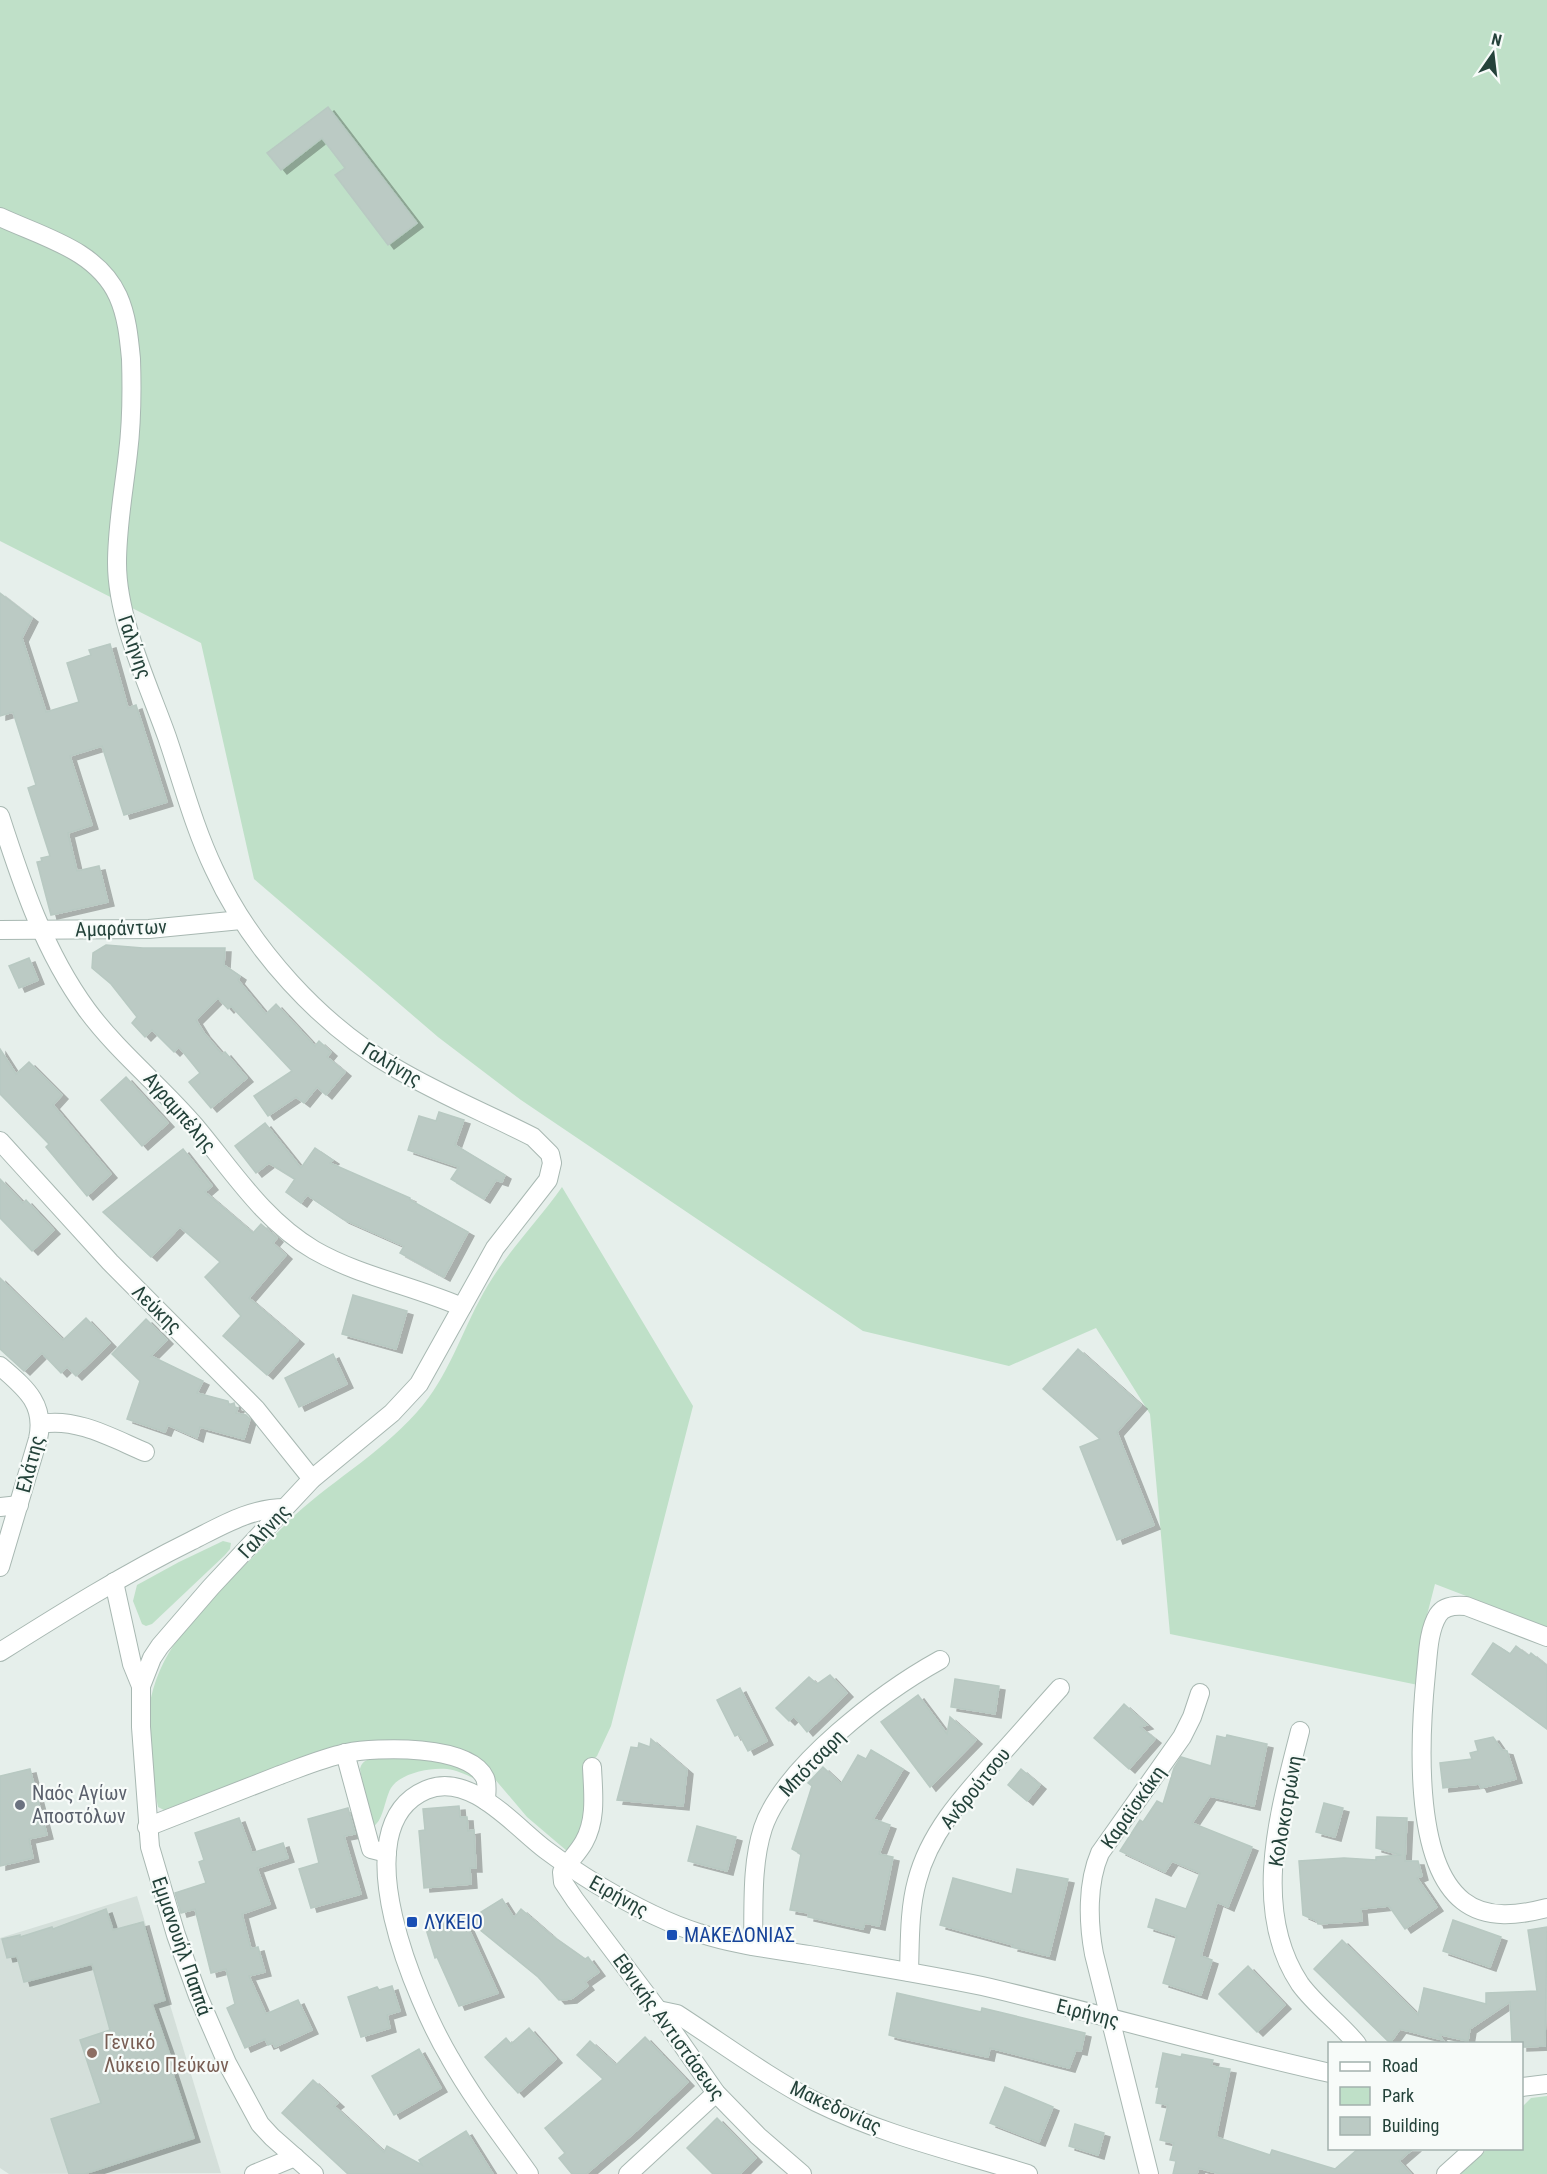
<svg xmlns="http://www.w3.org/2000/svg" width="1547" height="2174" viewBox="0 0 1547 2174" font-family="'Roboto Condensed',sans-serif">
<defs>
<filter id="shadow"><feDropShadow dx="6" dy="4" stdDeviation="0" flood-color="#0004"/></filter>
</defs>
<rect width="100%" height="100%" fill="#e6efeb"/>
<path fill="#d4dfda" d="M137,1896L221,2173L9,2174L0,2168V1938Z"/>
<g fill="#bfe0c8">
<path d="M0,0H1547V1627L1435,1584L1426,1619L1418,1685L1170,1634L1150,1414L1096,1328L1009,1366L863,1331L521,1100L438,1037L254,879L201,643L0,541Z"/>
<path d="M562,1187L693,1406L611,1726L597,1756L589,1764L582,1837L567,1851L527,1817L482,1764L438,1745L341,1744L164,1810L158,1807C153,1779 147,1749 148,1720C152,1660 187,1625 226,1584C249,1561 272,1538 295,1515C337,1477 386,1450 423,1405C452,1369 464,1325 488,1285C509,1250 538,1221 562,1187Z"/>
<path d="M223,1541L231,1543L230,1549L225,1555L152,1624L146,1626L142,1624L133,1601L137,1585L179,1562Z"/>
<path d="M384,1758L440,1760L472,1772L473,1778C465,1774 456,1770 447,1769C431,1767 400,1773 391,1788C384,1800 384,1822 371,1828L360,1769C363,1757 374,1759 384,1758Z"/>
<path d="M1547,2096V2174H1460L1487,2149L1522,2148V2107L1531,2098Z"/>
</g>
<g fill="#bbcac4" stroke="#b8c9c2" stroke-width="1.5" filter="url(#shadow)">
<path d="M328,107L417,223L388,245L335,175L345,168L322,138L281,170L267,153Z"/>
<path d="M0,593L32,618L22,638L46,712L79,702L67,663L91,655L89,650L110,644L128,708L136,705L167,802L124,815L102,746L70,756L92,825L68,833L77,871L99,866L108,902L51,915L37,862L42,861L41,858L50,856L28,788L36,785L13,712L0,716Z"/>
<path d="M106,945L143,948H225L224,965L240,976L238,980L266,1014L276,1004L315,1046L319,1041L331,1052L327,1057L345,1072L326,1095L317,1087L304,1103L296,1097L268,1116L254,1096L292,1071L231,1006L228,1009L218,998L196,1020L204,1033L222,1054L225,1052L247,1078L211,1108L189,1082L200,1073L179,1047L174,1052L152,1030L145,1037L132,1023L137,1017L111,984L92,968L93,953Z"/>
<path d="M29,958L38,980L19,988L9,966Z"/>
<path d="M0,1049L16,1074L29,1062L62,1095L53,1105L111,1174L87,1196L46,1147L49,1144L0,1094Z"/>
<path d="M126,1077L168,1123L142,1146L101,1100Z"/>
<path d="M439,1112L464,1120L455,1145L505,1175L502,1182L496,1180L484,1199L451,1179L459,1167L408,1150L419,1116L436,1121Z"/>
<path d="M265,1123L301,1168L315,1148L333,1160L330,1163L410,1198V1200L468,1232L444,1277L400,1253L404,1246L343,1219L307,1195L301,1203L286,1192L295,1179L269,1163L256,1173L235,1146Z"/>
<path d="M183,1149L212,1186L205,1192L253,1233L261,1224L277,1238L273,1243L286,1255L249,1298L298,1340L267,1375L223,1336L241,1316L205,1277L220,1262L180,1227L151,1257L103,1212Z"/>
<path d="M0,1179L23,1203L26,1200L54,1230L32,1251L0,1218Z"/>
<path d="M0,1278L63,1340L86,1318L110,1343L76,1376L67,1367L61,1373L42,1353L24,1371L0,1349Z"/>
<path d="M353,1295L407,1311L396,1349L342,1334Z"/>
<path d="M146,1319L167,1340L151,1356L203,1381L197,1393L228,1401L229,1405L234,1403L235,1407L238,1408L236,1413L246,1415L250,1419L244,1439L200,1427L197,1438L168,1425L165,1432L127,1419L140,1381L112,1354Z"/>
<path d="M1078,1349L1141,1405L1117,1432L1154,1525L1117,1540L1080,1447L1100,1439L1043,1389Z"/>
<path d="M333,1354L347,1384L299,1407L285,1378Z"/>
<path d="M1493,1643L1510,1654L1516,1646L1529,1656L1531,1653L1547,1666V1729L1472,1674Z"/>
<path d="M830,1675L847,1693L807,1732L794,1716L789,1721L776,1708L809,1677L817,1684Z"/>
<path d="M955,1679L999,1686L995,1714L951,1707Z"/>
<path d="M740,1688L767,1741L748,1751L739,1734L735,1736L717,1700Z"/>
<path d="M918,1695L947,1734L950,1717L976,1740L930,1787L881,1722Z"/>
<path d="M1124,1704L1147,1725L1140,1727L1155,1739L1129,1769L1094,1738Z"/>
<path d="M1227,1735L1267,1744L1254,1806L1210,1796L1192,1823L1252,1847L1228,1907L1217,1902L1201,1956L1212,1960L1201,1995L1163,1983L1177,1936L1148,1927L1156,1899L1186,1909L1200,1873L1172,1861L1165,1872L1120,1851L1140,1820L1143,1822L1157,1801L1163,1804L1174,1768L1181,1757L1211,1766L1217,1736L1226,1738Z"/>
<path d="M1493,1737L1502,1750L1507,1751L1516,1779L1481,1788L1479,1784L1443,1788L1440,1763L1472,1759L1470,1753L1478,1751L1475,1741Z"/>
<path d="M651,1739L687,1770L683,1806L617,1800L631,1747L638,1748L639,1743L650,1747Z"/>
<path d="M871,1750L903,1769L873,1819L890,1825L879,1854L893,1857L879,1926L865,1923L863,1929L808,1917L809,1913L790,1910L801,1854L792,1849L812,1786L808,1783L823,1767L841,1784L858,1755L866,1759Z"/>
<path d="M30,1769L47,1835L29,1839L33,1858L0,1866V1776Z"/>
<path d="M1021,1769L1040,1785L1027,1801L1008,1785Z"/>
<path d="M1324,1803L1343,1808L1335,1837L1316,1832Z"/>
<path d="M459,1806L460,1817H467L468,1831L474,1830L476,1868H470L471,1884L424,1888L419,1831L425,1830L423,1809Z"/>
<path d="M348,1808L355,1834L344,1836L361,1894L311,1908L299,1869L319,1863L308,1819Z"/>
<path d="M1377,1817L1407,1818L1405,1861H1418L1422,1876L1417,1878L1437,1907L1405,1929L1389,1906L1361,1909L1362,1921L1318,1924L1317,1921L1303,1915L1299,1861L1344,1858L1376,1860V1857L1401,1855L1376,1848Z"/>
<path d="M239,1818L252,1853L283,1843L288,1858L257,1868L270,1904L242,1914L251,1949L258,1947L265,1972L249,1976L266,2014L298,2000L312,2030L275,2047L273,2043L268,2045L265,2039L245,2048L227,2008L235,2004L226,1969L211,1973L195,1909L181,1913L175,1893L206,1883L199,1862L204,1860L195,1833Z"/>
<path d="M697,1826L736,1837L727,1871L688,1861Z"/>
<path d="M1017,1869L1068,1879L1049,1956L1012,1947L1013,1945L940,1925L953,1878L1012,1894Z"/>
<path d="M502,1899L514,1918L521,1909L551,1935L585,1959L588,1957L599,1972L585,1982L588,1986L571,1999L559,2000L538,1977L468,1920Z"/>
<path d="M106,1909L113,1930L143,1922L165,2000L152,2004L172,2061L169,2062L194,2138L84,2174H69L51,2119L101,2103L80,2040L110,2030L92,1964L24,1982L17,1956L7,1958L2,1939L20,1935V1937L52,1927L53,1929Z"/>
<path d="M461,1912L498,1993L459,2006L437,1957L435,1958L425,1926Z"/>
<path d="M1453,1920L1501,1937L1490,1967L1443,1951Z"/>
<path d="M1547,1927L1545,2046L1521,2047V2043H1512L1510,2002L1470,2029L1468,2041L1438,2034L1443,2040L1400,2029L1390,2043L1314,1969L1342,1940L1418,2015L1424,1988L1486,2004V1993L1537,1991L1528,1930Z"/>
<path d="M1248,1966L1285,2005L1257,2032L1219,1994Z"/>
<path d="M392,1986L400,2011L387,2015L390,2028L361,2037L348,1997L377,1987L379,1990Z"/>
<path d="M897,1993L981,2012L982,2008L999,2012L1085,2033L1081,2051L1076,2050L1069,2068L990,2048L988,2057L896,2037L889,2035Z"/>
<path d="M529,2028L556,2059L518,2093L485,2057L506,2038L511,2044Z"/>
<path d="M645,2037L688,2082L633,2134L586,2174H572L559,2158L565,2153L545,2128L603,2079L577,2055L590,2041L616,2065Z"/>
<path d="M419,2049L441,2088L394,2115L372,2076Z"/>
<path d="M1163,2053L1181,2057L1182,2054L1213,2060L1211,2066L1230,2069L1216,2137L1270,2155L1272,2150L1335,2169L1359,2148H1414L1399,2161L1411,2174H1220L1199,2168L1197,2174H1173L1176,2161L1170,2160L1174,2143L1160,2140L1168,2105L1156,2103L1159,2087H1156Z"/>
<path d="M313,2080L338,2103L334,2106L384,2152L387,2146L422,2165L419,2160L466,2131L493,2174H348L282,2113Z"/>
<path d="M1005,2087L1053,2107L1039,2142L990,2123Z"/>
<path d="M717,2118L756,2158L740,2174H713L687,2148Z"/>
<path d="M1075,2124L1104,2133L1098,2155L1069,2146Z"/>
</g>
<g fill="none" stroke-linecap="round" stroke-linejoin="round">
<defs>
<g id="minor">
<path d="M0,217C43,237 97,250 118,296C127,316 129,338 131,359C132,390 132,421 128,453C124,489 117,526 117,563C117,619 148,684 167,737C182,781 194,827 214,869C250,948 321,1026 397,1069C441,1095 488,1114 533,1137L550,1154L552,1163L548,1180L495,1248L419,1384L392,1413L312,1479L211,1587L160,1646L152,1658L141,1686V1727L150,1847L176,1935L198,1996L227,2063L260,2124L272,2137L314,2174"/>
<path d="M0,816C22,884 44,951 87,1010C118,1052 161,1086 195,1126C232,1170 263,1220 314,1250C359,1276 414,1286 462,1307"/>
<path d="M0,930L149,929L241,920"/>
<path d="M0,1141L110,1262L256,1409L312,1479"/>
<path d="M0,1366C24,1387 46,1403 38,1439L0,1567"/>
<path d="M41,1424C76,1417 114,1439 145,1452"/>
<path d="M0,1507L19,1505"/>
<path d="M114,1582L132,1664L141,1686"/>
<path d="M1547,1637L1466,1606C1456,1605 1444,1605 1438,1615C1428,1631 1428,1656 1426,1673C1420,1732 1412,1861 1463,1901C1487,1920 1520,1915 1547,1908"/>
<path d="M0,1652C62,1613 124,1574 191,1541C221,1526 250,1508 285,1508"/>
<path d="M1300,1731C1280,1810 1250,1909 1300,1984C1316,2006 1339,2022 1357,2044"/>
<path d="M345,1753L371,1849L387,1853"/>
<path d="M592,1767C593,1792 597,1819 584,1842C578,1853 568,1862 562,1872L563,1882L575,1900L658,2010L716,2093L758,2136L802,2174"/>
<path d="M147,1827C192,1809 236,1792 280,1775C302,1767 323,1758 346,1753C377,1747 469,1744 485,1778C488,1785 486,1793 486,1801"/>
<path d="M753,1946C754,1908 751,1865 763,1828C784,1766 884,1691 940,1660"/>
<path d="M909,1972C910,1943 909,1910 917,1881C930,1830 968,1791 1002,1753C1022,1731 1041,1709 1060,1688"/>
<path d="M658,2010L677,2014C722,2043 769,2078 816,2102C883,2135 957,2152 1028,2174"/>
<path d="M254,2174L295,2157"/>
<path d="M628,2174L716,2093"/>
<path d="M1149,2174L1094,1954C1088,1922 1087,1883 1100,1853L1182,1737L1192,1717L1200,1693"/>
<path d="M1446,2174L1475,2148"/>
</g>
<g id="tertiary">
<path d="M1522,2087L1547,2084"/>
<path d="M529,2174C502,2136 473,2099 450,2058C418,2004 339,1827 426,1790C470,1771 514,1826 546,1850C562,1862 580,1874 598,1885C630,1904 663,1922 699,1933C735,1945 772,1949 809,1955C867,1965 925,1974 982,1986C1098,2013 1213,2047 1330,2073"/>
</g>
</defs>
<use href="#minor" stroke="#a8b8b2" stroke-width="20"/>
<use href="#tertiary" stroke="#a8b8b2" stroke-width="20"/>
<use href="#minor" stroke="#fff" stroke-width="18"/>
<use href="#tertiary" stroke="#fff" stroke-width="18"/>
</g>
<circle fill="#6b7280" stroke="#f7fbf9" stroke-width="2" cx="20" cy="1805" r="6"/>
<g fill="#1a4fb4" stroke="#f7fbf9" stroke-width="2">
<rect x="406" y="1916" width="12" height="12" rx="3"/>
<rect x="666" y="1929" width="12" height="12" rx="3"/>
</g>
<circle fill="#8d6e63" stroke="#f7fbf9" stroke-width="2" cx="92" cy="2053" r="6"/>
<g text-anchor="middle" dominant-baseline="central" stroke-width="4.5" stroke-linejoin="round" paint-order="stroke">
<g font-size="20" fill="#24423a" stroke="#f7fbf9">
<text transform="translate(135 647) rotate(71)">Γαλήνης</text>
<text transform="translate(121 928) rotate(-2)">Αμαράντων</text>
<text transform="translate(392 1064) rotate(31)">Γαλήνης</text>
<text transform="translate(180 1112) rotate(49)">Αγραμπέλης</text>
<text transform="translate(157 1309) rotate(44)">Λεύκης</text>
<text transform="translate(30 1464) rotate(-75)">Ελάτης</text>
<text transform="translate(264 1531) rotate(-47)">Γαλήνης</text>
<text transform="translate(812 1763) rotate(-46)">Μπότσαρη</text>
<text transform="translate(975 1788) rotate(-51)">Ανδρούτσου</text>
<text transform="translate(1133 1807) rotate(-55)">Καραϊσκάκη</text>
<text transform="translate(1285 1811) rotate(-80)">Κολοκοτρώνη</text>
<text transform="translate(619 1896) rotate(29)">Ειρήνης</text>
<text transform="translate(182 1946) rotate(71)">Εμμανουήλ Παππά</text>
<text transform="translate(1088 2013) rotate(14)">Ειρήνης</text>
<text transform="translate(669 2027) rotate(54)">Εθνικής Αντιστάσεως</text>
<text transform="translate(836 2107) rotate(25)">Μακεδονίας</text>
</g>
<g font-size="20" fill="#5b616d" stroke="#f7fbf9" text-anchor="start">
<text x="32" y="1793">Ναός Αγίων<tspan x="32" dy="23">Αποστόλων</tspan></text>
</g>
<g font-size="20" fill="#164399" stroke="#f7fbf9" text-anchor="start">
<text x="424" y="1922">ΛΥΚΕΙΟ</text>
<text x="684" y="1935">ΜΑΚΕΔΟΝΙΑΣ</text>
</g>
<g font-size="20" fill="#785e54" stroke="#f7fbf9" text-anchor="start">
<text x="104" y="2042">Γενικό<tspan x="104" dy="23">Λύκειο Πεύκων</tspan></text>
</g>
</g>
<rect x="1328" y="2042" width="195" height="108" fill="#f7fbf9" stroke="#a3b1ad" stroke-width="1.5"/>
<rect x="1340" y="2062" width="30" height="9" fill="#ffffff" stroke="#a3b1ad" stroke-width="1.5"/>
<text x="1382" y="2072" font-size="18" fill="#24423a">Road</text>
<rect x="1340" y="2087" width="30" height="18" fill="#bfe0c8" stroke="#a3b1ad" stroke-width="1.5"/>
<text x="1382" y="2102" font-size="18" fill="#24423a">Park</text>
<rect x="1340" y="2117" width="30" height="18" fill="#bbcac4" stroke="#a3b1ad" stroke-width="1.5"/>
<text x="1382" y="2132" font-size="18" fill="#24423a">Building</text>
<g transform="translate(1493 54) rotate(14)" stroke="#f7fbf9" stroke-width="4.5" paint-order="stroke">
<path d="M0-4.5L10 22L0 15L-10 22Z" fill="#24423a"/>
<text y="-9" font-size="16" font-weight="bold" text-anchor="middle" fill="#24423a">N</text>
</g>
</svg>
